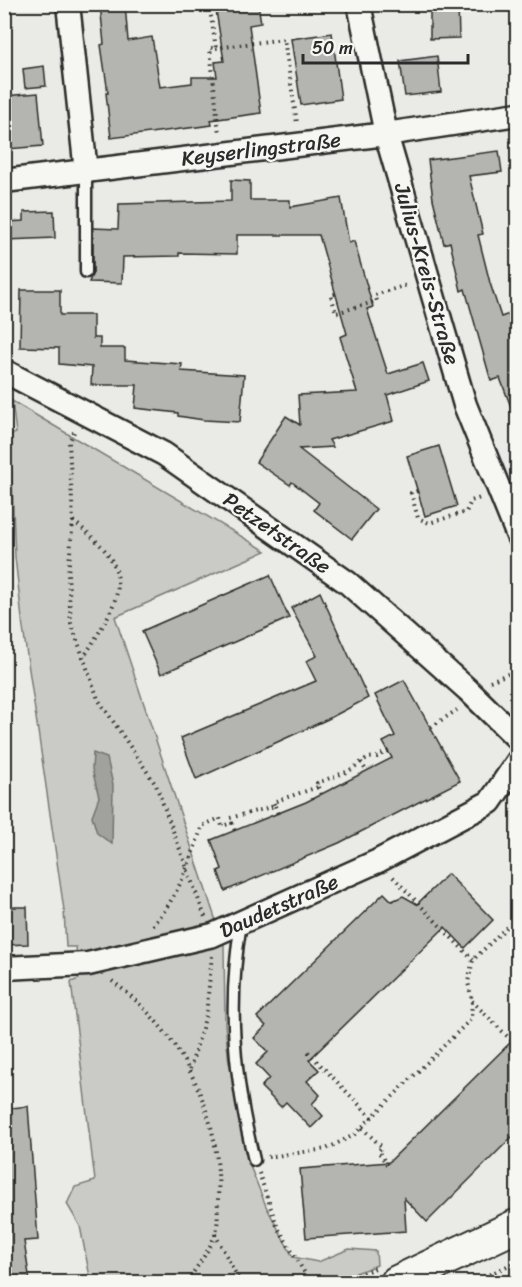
<svg xmlns="http://www.w3.org/2000/svg" width="522" height="1287" viewBox="0 0 522 1287" font-family="Sriracha,sans-serif">
<rect width="100%" height="100%" fill="#eaeae6"/>
<filter id="ink" filterUnits="userSpaceOnUse"><feTurbulence type="fractalNoise" baseFrequency=".0167" numOctaves="2"/><feDisplacementMap in="SourceGraphic" scale="12" xChannelSelector="R" yChannelSelector="G"/><feConvolveMatrix kernelMatrix="1 2 1 2 8 2 1 2 1" color-interpolation-filters="sRGB"/></filter>
<g filter="url(#ink)">
<path fill="#cacac7" stroke="#7a7a79" stroke-width="1.5" d="M12,401L266,551L115,617L224,945L225,1024L229,1063L234,1076L250,1166L266,1206L293,1257L318,1262L349,1249L376,1251L377,1265L332,1282H91L80,1226L67,1204L75,1187L95,1181L71,982L79,979L76,947H66L64,910L23,628L15,557L10,435L16,433Z"/>
<path fill="#a1a19e" stroke="#727270" stroke-width="1.5" d="M93,753L107,758L113,785L112,844L97,833L92,816L99,797L92,769Z"/>
<g fill="#b4b4b1" stroke="#2b2b2b" stroke-width="1.5">
<path d="M100,4H125L128,41L152,37L160,87L192,83V77H217L215,62L224,61L215,4H258L261,23L249,25L261,113L211,120L212,125L111,138L106,93H108L101,45L104,44Z"/>
<path d="M430,4H458L459,38L430,39Z"/>
<path d="M332,33L341,99L301,105L291,39Z"/>
<path d="M437,56L441,92L405,96L400,61Z"/>
<path d="M44,66L46,86L25,88L23,69Z"/>
<path d="M38,93L43,146L7,149L4,96Z"/>
<path d="M499,151L502,172L469,176L483,234L478,235L490,283L501,317L509,314L518,343L516,420L500,378L491,381L465,289L461,291L450,242L444,244L433,199L428,160Z"/>
<path d="M231,180L250,181V200H290V207L341,198L349,243L354,241L373,307L367,309L388,374L423,363L429,381L387,395L394,421L329,440L333,447L299,449L376,509L352,539L314,510L319,503L292,482L290,485L256,462L286,416L300,425L298,395L357,392L340,337L347,334L319,235H237V254L179,253V256L123,257L122,283L89,282L93,272V228L118,229L119,204L231,201Z"/>
<path d="M54,211L55,238L6,240V222L24,221V212Z"/>
<path d="M21,290H60V315H93V338H100V348H125V360L182,364L181,371L244,375L240,422L204,420L178,416V413L135,408L137,385H91L92,367L59,364V348L20,347Z"/>
<path d="M439,446L457,506L425,516L407,456Z"/>
<path d="M270,575L289,618L161,674L142,631Z"/>
<path d="M320,592L368,698L328,719L196,779L181,738L316,681L306,661L317,656L291,608Z"/>
<path d="M404,680L460,781L339,843L225,891L218,871L222,869L211,840L306,802L392,758L383,742L395,736L375,695Z"/>
<path d="M448,874L493,920L465,948L445,927L309,1060L319,1070L307,1081L320,1095L312,1104L323,1116L311,1128L286,1102L281,1107L261,1087L269,1078L256,1064L268,1052L254,1038L266,1026L257,1017L384,893L392,901L403,896L417,904Z"/>
<path d="M4,907H27L28,944L4,945Z"/>
<path d="M518,1035V1131L427,1222L404,1198L406,1231L306,1238L300,1169L389,1162Z"/>
<path d="M28,1106L38,1240L24,1241L30,1282H4V1109Z"/>
</g>
<g fill="none" stroke-linecap="round" stroke-linejoin="round">
<defs>
<g id="lane">
<path d="M86,272V172"/>
<path d="M241,923C227,1006 234,1078 254,1160"/>
</g>
<g id="street">
<path d="M68,4L86,172"/>
<path d="M359,4L386,134L465,405L518,536"/>
<path d="M4,181L386,134L518,114"/>
<path d="M4,371L164,454L348,583L468,690L518,739"/>
<path d="M4,968L88,964L213,935L378,861L490,802L518,761"/>
</g>
<path id="secondary" d="M397,1282L518,1225"/>
</defs>
<use href="#lane" stroke="#2b2b2b" stroke-width="15"/>
<use href="#street" stroke="#2b2b2b" stroke-width="27"/>
<use href="#secondary" stroke="#2b2b2b" stroke-width="36"/>
<g stroke="#2b2b2b" stroke-width="4" stroke-dasharray="1.5 4.5" stroke-linecap="butt">
<path d="M209,4L216,48H210L219,134"/>
<path d="M216,48L284,39L297,123"/>
<path d="M335,294L331,295L336,313L377,301L375,295L407,285"/>
<path d="M74,432L69,442L73,521L68,574L71,623L98,699L156,785L205,917"/>
<path d="M417,491L411,493L418,518L429,523L466,512L471,501L480,498"/>
<path d="M73,521C140,572 122,595 84,657"/>
<path d="M490,681L518,670"/>
<path d="M431,727L457,710"/>
<path d="M361,762L367,772"/>
<path d="M318,787L321,795"/>
<path d="M275,806L278,814"/>
<path d="M232,823L235,831"/>
<path d="M393,877L473,960"/>
<path d="M153,926C178,896 190,863 202,826L220,818L222,826L232,823L230,818L275,806L273,802L318,787L317,783L349,771L367,758L377,757L388,751"/>
<path d="M112,981C180,1030 223,1114 218,1199C217,1210 219,1225 215,1235C209,1251 196,1268 187,1282"/>
<path d="M472,1001L517,1046"/>
<path d="M308,1052L372,1118"/>
<path d="M190,1069L206,1015L212,956"/>
<path d="M362,1128L382,1147L378,1151L388,1166"/>
<path d="M268,1157L326,1149L354,1135L471,1019L472,1001L468,982L473,960L518,916"/>
<path d="M259,1173L277,1226L310,1282"/>
<path d="M215,1234L240,1282"/>
<path d="M340,1282L375,1268"/>
<path d="M473,1282L518,1261"/>
</g>
<use href="#lane" stroke="#f6f6f2" stroke-width="10"/>
<use href="#street" stroke="#f6f6f2" stroke-width="22"/>
<use href="#secondary" stroke="#f6f6f2" stroke-width="32"/>
</g>
</g>
<g text-anchor="middle" dominant-baseline="central" stroke-width="4.5" stroke-linejoin="round" paint-order="stroke">
<g font-size="21" fill="#2b2b2b" stroke="#f6f6f2">
<text transform="translate(261 149) rotate(-7)">Keyserlingstraße</text>
<text transform="translate(427 274) rotate(74)">Julius-Kreis-Straße</text>
<text transform="translate(277 533) rotate(35)">Petzetstraße</text>
<text transform="translate(279 906) rotate(-24)">Daudetstraße</text>
</g>
</g>
<rect width="522" height="1287" fill="none" stroke="#f6f6f2" stroke-width="24"/>
<rect x="12" y="12" width="498" height="1263" fill="none" stroke="#2b2b2b" stroke-width="2" filter="url(#ink)"/>
<path d="M303 54v9h165v-9" fill="none" stroke="#2b2b2b" stroke-width="3"/>
<text x="312" y="54" font-size="18" fill="#2b2b2b" stroke="#f6f6f2" stroke-width="4.5" paint-order="stroke">50 m</text>
</svg>
